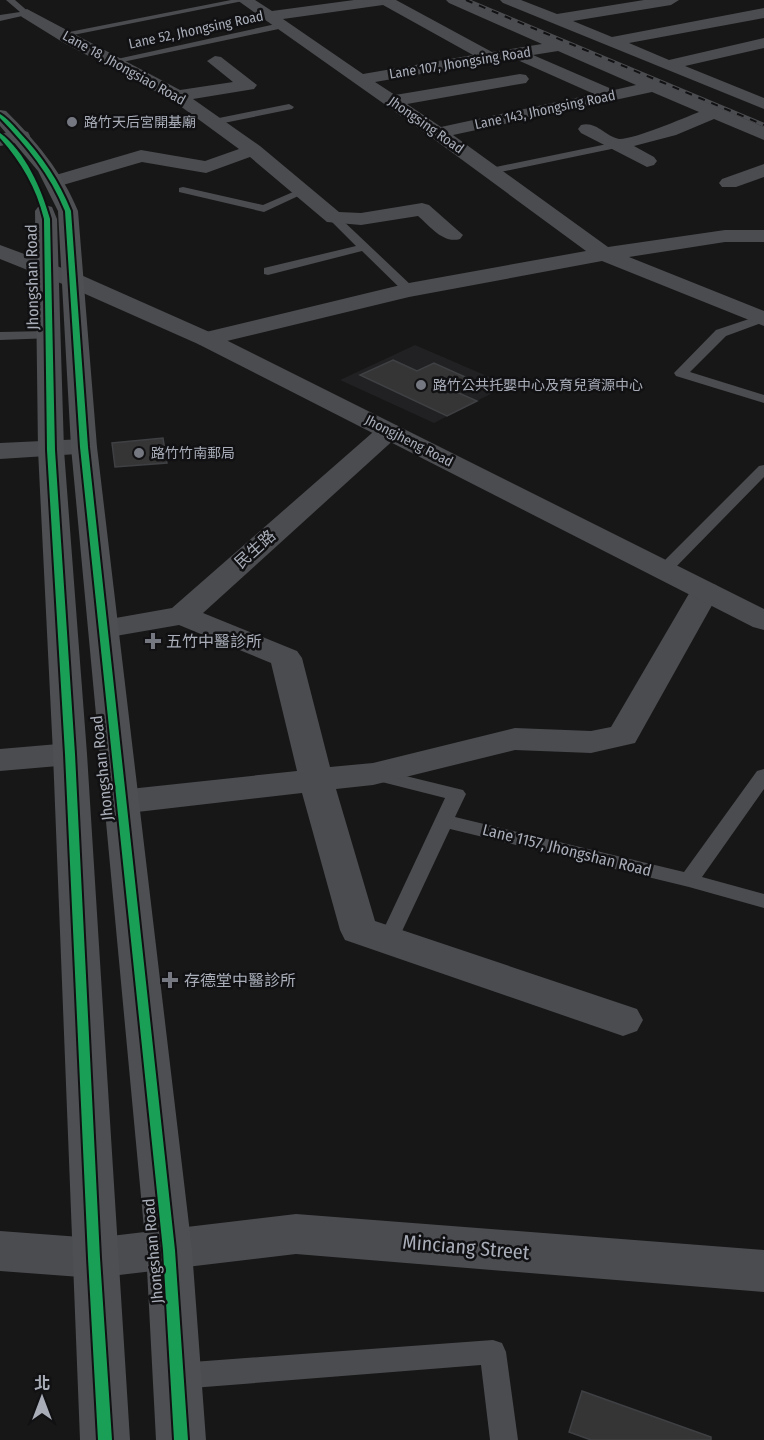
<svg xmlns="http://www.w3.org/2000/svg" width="764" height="1440" viewBox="0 0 764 1440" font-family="'Fira Sans Condensed','Noto Sans TC',sans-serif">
<rect width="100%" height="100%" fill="#171717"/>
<path fill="#212123" d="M415,345L508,385L434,423L340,380Z"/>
<g fill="#353536" stroke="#3f4043" stroke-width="1.5">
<path d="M393,360L417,371L434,363L472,380L452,390L477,401L447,416L360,375Z"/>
<path d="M163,438L167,463L115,467L112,443Z"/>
<path d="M582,1391L711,1437V1440H591L569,1432Z"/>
</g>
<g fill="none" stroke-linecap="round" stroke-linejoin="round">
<g fill="#4b4c50" fill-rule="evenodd">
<path d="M6,0H15L31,14L0,21V15L20,12Z"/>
<path d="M231,0H248L63,37L59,34Z"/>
<path d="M285,22L289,25L288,27L113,64L108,61Z"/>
<path d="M289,104L294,107L292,109L214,125L209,122L214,119Z"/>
<path d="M617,142L621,143V147L491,174L486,171L491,168Z"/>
<path d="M183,187L263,205L300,189H308L309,191L264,212L179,192V188Z"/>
<path d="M334,215L338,216L413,287V293H405L362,251L268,275L264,274V268L356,246L330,220V216Z"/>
<path d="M764,314V322L726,336L690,372L764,395V403L676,376L674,373L716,330Z"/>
<path d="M48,331L54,335L53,338L0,340V332Z"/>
<path d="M764,465V477L670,573H658L656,570L658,567L759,466Z"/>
<path d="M373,768L463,790L466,794L455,817L684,872L757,771L764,769V789L702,877L764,894V908L689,887L450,829L396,944L389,947L382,944L379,939L445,798L366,778L364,774L366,770Z"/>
<path d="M493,1340L502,1343L506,1352L518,1440H490L481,1365L179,1389L169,1385L166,1376L169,1367L179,1363Z"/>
</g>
<g fill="#4b4c50" fill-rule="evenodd">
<path d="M237,0H255L272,11L354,0H396L492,52L542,44L449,3L446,0H467L764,127V140L714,119L676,135L634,146L654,157L657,161L654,165L647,167L581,133L578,129L581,125C597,121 604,136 619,139C632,140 684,118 699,112L652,92L453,135L608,247L725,230H764V242H725L629,257L764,311V326L602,261L409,297L206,346L198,344L194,339L198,334L206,332L409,283L586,251L431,137ZM383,5L473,55L363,74L283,19ZM558,51L636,85L614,90L533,55ZM513,58L594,94L441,127L407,104L520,84L526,83L529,79L526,75L520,74L395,95L375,82Z"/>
<path d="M500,0H521L557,14L644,0H679L671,5L573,21L612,37L764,8V18L629,43L669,60L764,38V48L685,66L764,98V109L503,3Z"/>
<path d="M27,9L180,90L233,82L207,61L215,56L221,57L257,85L254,89L248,90L193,99L260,146L339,212L361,213L422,203L429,205L463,235L460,239C443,244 430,226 418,216L361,225L327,222L250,157L206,173L142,162L63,185H49L46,181L49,177L141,150L205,161L239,149L172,100L64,43L22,17L19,14L22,11Z"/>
<path d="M764,164V177L736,187H722L719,183L722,179Z"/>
<path d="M389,423L398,426L402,431L398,436L203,613L297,651L302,658L330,767L373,763L515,728L591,731L611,727L694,585L705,582L716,585L720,591L635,743L591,753L515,750L373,785L336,789L375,921L637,1009L643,1020L637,1031L623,1036L345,940L340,930L302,793L120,814L108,810L102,802L108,794L120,790L297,771L271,663L179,625L104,638L93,636L89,629L93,622L172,608L380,426Z"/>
<path d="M84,439L93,441L97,447L93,453L0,459V443Z"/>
<path d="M70,743L82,746L87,754L82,762L70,765L0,771V749Z"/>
<path d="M296,1214L764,1250V1292L296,1254L94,1278L0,1271V1231L94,1238Z"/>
</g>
<g fill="#4b4c50" fill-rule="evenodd">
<path d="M21,130L28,132L30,136L28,140L0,146V134Z"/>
<path d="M0,245L81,275L214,334L764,609V630L753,627L198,344L65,285L0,259Z"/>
</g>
<g fill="#4d4f52" fill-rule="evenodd">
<path d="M0,110L6,111C36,141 62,172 78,211L97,447L192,1250L206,1440H156L146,1250L71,447L58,211L38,171L0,126Z"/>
<path d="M45,205L52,207L57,219L64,450L87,754L130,1440H80L53,754L38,450L35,211L38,207Z"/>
</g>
<defs>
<path id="rail" d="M466,0L764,125"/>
</defs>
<use href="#rail" stroke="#4b4c4f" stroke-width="4"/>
<use href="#rail" stroke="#111113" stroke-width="2" stroke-dasharray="7" stroke-linecap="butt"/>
<defs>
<g id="cycleway">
<path d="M0,114C7,118 14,126 20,133C42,156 59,181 71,211L88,447L175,1250L188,1440H174L163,1250L80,447L65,211C50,174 27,146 0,118Z"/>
<path d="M0,133C25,151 42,190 50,219L55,450L75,754L100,1258L112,1440H98L88,1258L65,754L47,450L44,219C36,187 22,163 0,138Z"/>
</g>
</defs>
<use href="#cycleway" stroke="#111113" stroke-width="4"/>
<use href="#cycleway" fill="#1a9f57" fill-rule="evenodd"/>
</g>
<g fill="#757880" stroke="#111113" stroke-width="2">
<circle cx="72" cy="122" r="6"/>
<circle cx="421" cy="385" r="6"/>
<circle cx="139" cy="453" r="6"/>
<path d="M150 632h6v6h6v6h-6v6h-6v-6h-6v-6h6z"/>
<path d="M167 971h6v6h6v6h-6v6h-6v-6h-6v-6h6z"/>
</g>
<g text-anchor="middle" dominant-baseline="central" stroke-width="5" stroke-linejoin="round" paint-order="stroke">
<g font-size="14" fill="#a8adb8" stroke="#111113">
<text transform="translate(196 30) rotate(-12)">Lane 52, Jhongsing Road</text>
<text transform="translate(460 63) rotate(-9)">Lane 107, Jhongsing Road</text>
<text transform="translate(124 68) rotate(29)">Lane 18, Jhongsiao Road</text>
<text transform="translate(545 110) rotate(-12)">Lane 143, Jhongsing Road</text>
<text transform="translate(426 125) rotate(35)">Jhongsing Road</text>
<text transform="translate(409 441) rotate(27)">Jhongjheng Road</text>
</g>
<g font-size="14" fill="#a8adb8" stroke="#111113" text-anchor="start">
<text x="84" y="122">路竹天后宮開基廟</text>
<text x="433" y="385">路竹公共托嬰中心及育兒資源中心</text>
<text x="151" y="453">路竹竹南郵局</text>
</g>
<g font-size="16" fill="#a8adb8" stroke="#111113">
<text transform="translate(32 277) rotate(-91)">Jhongshan Road</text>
<text transform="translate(255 549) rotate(-42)">民生路</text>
<text transform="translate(102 768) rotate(-96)">Jhongshan Road</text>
<text transform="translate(567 850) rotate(14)">Lane 1157, Jhongshan Road</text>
<text transform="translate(153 1251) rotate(-95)">Jhongshan Road</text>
</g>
<g font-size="16" fill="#a8adb8" stroke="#111113" text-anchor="start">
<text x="166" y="641">五竹中醫診所</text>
<text x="184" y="980">存德堂中醫診所</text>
</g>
<g font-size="20" fill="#a8adb8" stroke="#111113">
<text transform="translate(466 1247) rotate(5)">Minciang Street</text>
</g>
</g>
<g transform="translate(42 1398)" stroke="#111113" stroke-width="4.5" paint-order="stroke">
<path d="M0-4.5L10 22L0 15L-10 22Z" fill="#a8adb8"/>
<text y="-9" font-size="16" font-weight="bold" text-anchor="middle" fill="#a8adb8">北</text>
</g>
</svg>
